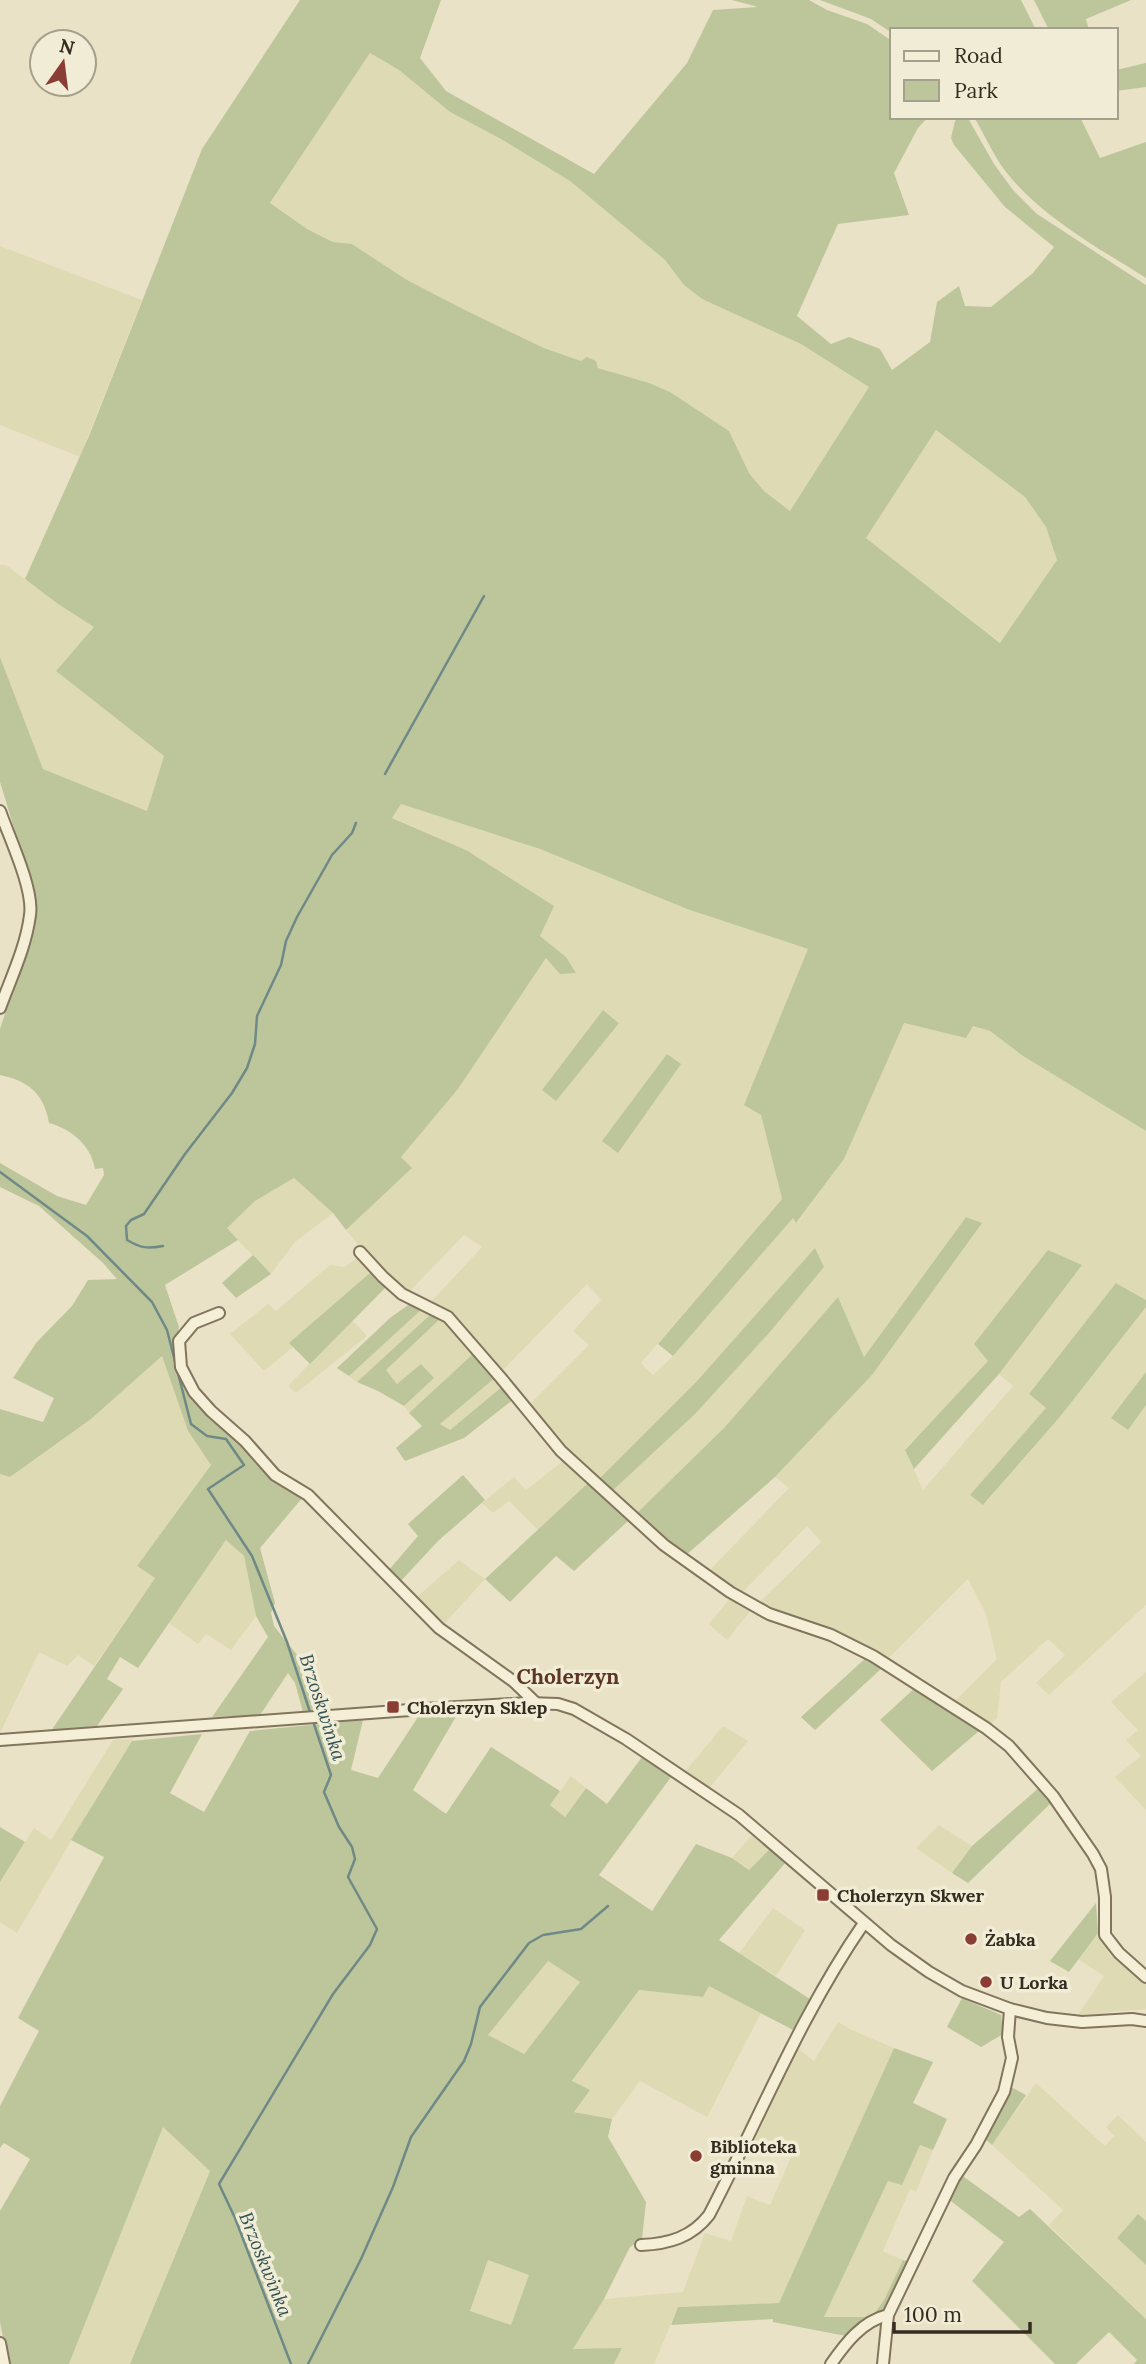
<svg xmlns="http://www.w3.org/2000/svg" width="1146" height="2364" viewBox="0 0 1146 2364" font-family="Lora,serif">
<rect width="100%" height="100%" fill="#e9e2c6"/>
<g fill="#dedbb4" fill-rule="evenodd">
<path d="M370,53L399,70L450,112L501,139L570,181L665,260L684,285L702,299L801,344L870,387L790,512L764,491L749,473L729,431L609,371L544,348L465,310L407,280L352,244L333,242L307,229L270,204Z"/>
<path d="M0,246L142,300L80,457L0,425Z"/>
<path d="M936,430L1025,497L1046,527L1057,560L1001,643L866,538Z"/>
<path d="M0,565H6L58,604L95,627L56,671L164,756L147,811L43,769L0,657Z"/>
<path d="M401,804L540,849L687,909L808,949L795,983L761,1115L782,1199L641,1363L653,1375L673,1356L793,1218L797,1223L844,1159L904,1023L966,1038L973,1025L990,1031L1023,1056L1146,1131V1300L1117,1283L1029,1394L1046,1408L984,1505L1059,1418L1146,1307V1372L1112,1418L1128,1430L1146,1405V1605L1049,1695L1036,1683L1065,1655L1048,1639L1001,1682L997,1718L988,1726L953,1703L997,1659L986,1614L968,1579L888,1659L841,1635L757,1605L821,1542L807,1526L739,1596L707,1573L789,1488L775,1477L872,1375L981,1223L966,1217L864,1357L838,1298L725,1427L634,1516L611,1492L695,1414L816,1249L697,1381L598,1480L560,1444L528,1406L589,1345L573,1331L601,1300L587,1284L500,1373L467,1331L452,1316L429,1304L482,1247L464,1235L408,1293L378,1269L346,1230L411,1169L400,1157L458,1089L547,957H566L540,936L466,850L391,817ZM603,1010L619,1022L542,1090L603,1011ZM1081,1265L999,1374L1013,1386L923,1490L905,1449Z"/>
<path d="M294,1178L333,1213L295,1242L271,1274L226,1228L255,1201Z"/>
<path d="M358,1257L371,1272L290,1343L293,1347L264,1371L230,1334L268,1304L276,1311L330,1265L345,1267Z"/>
<path d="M422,1309L432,1313L357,1382L349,1376Z"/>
<path d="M442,1317L475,1352L409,1413L404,1406L434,1378L398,1384L386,1370Z"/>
<path d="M352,1320L367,1336L296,1393L288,1386Z"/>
<path d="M162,1356L188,1431L211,1465L137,1566L155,1578L94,1666L78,1655L67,1666L39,1652L0,1733V1474L10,1477L91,1419Z"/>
<path d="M496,1377L503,1386L450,1430L440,1424Z"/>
<path d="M563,1461L589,1482L538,1530L509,1501L493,1513L482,1503L514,1477L526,1490Z"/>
<path d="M226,1540L244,1556L256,1616L231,1650L206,1634L198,1644L169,1623Z"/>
<path d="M459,1560L485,1579L443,1625L416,1602L417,1597Z"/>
<path d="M731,1597L752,1609L727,1640L709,1624Z"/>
<path d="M1146,1672V1810L1115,1777L1141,1756L1126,1740L1138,1730L1111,1702Z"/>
<path d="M723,1726L748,1741L710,1787L684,1773Z"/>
<path d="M133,1739L85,1817L17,1933L0,1922V1882L34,1828L51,1840L113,1740Z"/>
<path d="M571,1776L586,1788L565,1817L550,1805Z"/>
<path d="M939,1825L972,1846L952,1873L916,1848Z"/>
<path d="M752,1835L770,1849L750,1870L732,1858Z"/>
<path d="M773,1908L805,1930L776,1976L739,1953Z"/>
<path d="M1098,1933L1110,1955L1146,1983V2009L1078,2015L1104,1976L1078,1959Z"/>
<path d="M548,1961L580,1982L524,2054L487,2035Z"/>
<path d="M709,1986L761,2013L707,2117L640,2081L612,2119L573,2112L572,2082L639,1990L703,1997Z"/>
<path d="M838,2022L852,2030L894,2048L779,2303L678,2307L654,2364H614L622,2349L573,2350L575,2343L604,2299L683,2292L705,2233L731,2241L747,2196L770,2205L792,2155L747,2142L794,2045L814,2061Z"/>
<path d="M1036,2083L1105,2146L1114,2136L1106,2127L1118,2115L1146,2142V2221L1138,2215L1117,2238L1146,2265V2319L1049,2225L1063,2210L992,2145Z"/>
<path d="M163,2126L210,2170L130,2364H69Z"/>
<path d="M920,2145L933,2150L916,2192L910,2189L883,2251L903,2260L884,2300L872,2317H824L888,2181L902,2184Z"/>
<path d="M488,2260L530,2275L511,2325L470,2312Z"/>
</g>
<g fill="#bdc69b" fill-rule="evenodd">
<path d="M300,0H441L420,58L446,91L594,174L687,63L713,10L758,7L732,0H809L827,10L867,24L892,41V117H928L918,128L894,173L909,215L838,224L797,316L831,344L849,337L880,349L892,370L930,342L937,302L959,286L965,306L991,307L1033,273L1054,247L1005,207L954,145L951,138L955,121L959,117L969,120L994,164L1013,190L1037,214L1146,285V1131L1023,1056L990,1031L973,1026L966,1038L904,1023L844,1159L796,1223L793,1218L673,1356L658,1344L782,1199L761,1115L744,1105L808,949L687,909L540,849L401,804L392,818L466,850L554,906L540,936L566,957L576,973L560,974L546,958L458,1089L401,1157L412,1168L346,1230L333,1213L294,1178L255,1201L227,1228L238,1240L165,1285L179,1327L176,1341L180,1370L269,1477L303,1497L260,1548L275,1603L271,1613L274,1626L301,1660L323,1711L303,1712L295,1683L288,1673L260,1715L212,1717L268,1637L256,1616L244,1556L226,1540L138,1668L120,1657L107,1679L123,1689L97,1726L51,1731L155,1578L137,1566L211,1465L188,1431L162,1356L91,1419L10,1477L0,1474V1409L43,1422L54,1398L13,1378L36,1343L72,1306L88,1280L117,1279L103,1263L39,1206L0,1187V1163L57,1196L86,1205L104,1175L103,1168L95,1169C91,1145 71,1129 49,1123C44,1093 28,1081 0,1075V1029L35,923L36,908L32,887L0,782V657L43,769L147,811L164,756L56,671L94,627L58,604L25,579L89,436L202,149ZM370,53L399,70L450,112L501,139L570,181L665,260L684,285L702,299L801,344L869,387L790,511L764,491L749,473L729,431L670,392L649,383L598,368L596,361L587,357L581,361L544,348L465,310L407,280L352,244L333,242L307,229L270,203ZM936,430L1025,497L1046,527L1057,560L1000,643L866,538Z"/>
<path d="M820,0H1021L1036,30H892V33L871,19Z"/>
<path d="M1034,0H1131L1086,19L1089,30H1049Z"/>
<path d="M1146,63V87L1116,91V70Z"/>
<path d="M974,117H1080L1100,158L1146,142V278C1100,249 1047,220 1011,178C995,160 986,137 974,117Z"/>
<path d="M603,1010L619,1023L556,1101L542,1090Z"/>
<path d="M667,1054L681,1064L618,1153L602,1141Z"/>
<path d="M966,1217L982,1223L872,1375L775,1477L685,1556L634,1516L725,1427L838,1297L864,1357Z"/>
<path d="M815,1248L824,1267L769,1333L695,1414L611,1492L598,1480L697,1381Z"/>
<path d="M1048,1250L1082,1265L999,1374L914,1469L905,1450L988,1361L974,1344Z"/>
<path d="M253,1255L271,1274L236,1298L222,1283Z"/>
<path d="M371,1272L387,1286L310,1364L289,1343Z"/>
<path d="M1116,1283L1146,1300V1307L1059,1418L983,1505L970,1495L1046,1408L1029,1394Z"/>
<path d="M411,1303L422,1309L349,1376L337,1368L390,1318Z"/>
<path d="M432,1313L442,1317L386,1370L397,1384L421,1364L434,1378L404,1406L378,1391L357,1382Z"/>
<path d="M475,1352L496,1377L440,1424L450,1430L503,1386L514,1399L464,1438L405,1461L396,1448L422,1426L409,1413Z"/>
<path d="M1146,1372V1405L1128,1430L1111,1418Z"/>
<path d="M463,1475L485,1500L438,1541L399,1583L388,1571L418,1536L408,1524Z"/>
<path d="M589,1482L629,1520L574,1571L556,1556L510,1602L485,1579Z"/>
<path d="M868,1656L884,1666L815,1730L801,1717Z"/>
<path d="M916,1687L977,1727L979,1731L932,1771L880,1720Z"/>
<path d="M458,1713L413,1790L446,1814L491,1747L560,1791L550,1805L565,1817L586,1788L607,1804L642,1757L671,1777L599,1875L652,1911L696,1844L732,1858L749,1870L770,1849L786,1862L719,1940L810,1999L795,2031L709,1986L703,1997L639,1990L572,2081L590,2090L574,2112L612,2119L608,2137L646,2202L642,2239L630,2247L604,2299L573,2349L622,2348L614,2364H130L210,2171L163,2127L69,2364H8L0,2322V2211L30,2159L4,2143L0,2148V2106L39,2031L18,2018L104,1857L71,1840L132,1741L202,1734L170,1793L204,1812L250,1731L363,1720L351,1770L378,1778L418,1717ZM548,1961L580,1982L524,2054L488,2035ZM488,2260L529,2275L511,2325L470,2311Z"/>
<path d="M1040,1787L1052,1802L968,1883L952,1873L972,1846Z"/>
<path d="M0,1827L25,1842L0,1882Z"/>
<path d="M1096,1903L1098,1933L1069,1972L1050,1961Z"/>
<path d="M962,1998L1001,2015L1003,2034L981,2047L947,2027Z"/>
<path d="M894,2048L933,2062L913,2103L947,2119L933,2150L920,2145L902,2185L888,2181L824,2317H872L884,2300L903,2260L907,2261L884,2311L846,2336L773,2322V2319L671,2325L678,2307L779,2303Z"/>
<path d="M1009,2086L1026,2095L992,2145L985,2139Z"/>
<path d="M960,2174L1019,2217L1030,2209L1146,2319V2364H1134L1137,2360L1109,2332L1076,2364H1055L972,2281L1004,2242L947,2198Z"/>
<path d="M1138,2214L1146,2221V2265L1117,2238Z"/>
</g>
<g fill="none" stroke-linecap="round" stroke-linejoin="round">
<g stroke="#6f8a86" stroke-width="2.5">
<path d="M385,774L484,596"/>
<path d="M0,1172L87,1236L152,1302L167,1330L191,1424L207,1436L226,1439L244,1465L208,1489L252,1556L287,1642L311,1715"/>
<path d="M163,1246C147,1249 141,1248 127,1240L126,1226L131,1220L144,1214L185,1154L232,1093L247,1068L255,1044L257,1016L281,965L286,941L297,917L332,855L352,833L356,823"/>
<path d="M291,2364L235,2218L219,2184L333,1994L370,1945L377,1929L348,1877L355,1859L352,1847L339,1827L324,1792L331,1775L313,1721"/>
<path d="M308,2364L361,2259L393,2187L411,2137L464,2061L471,2044L480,2007L529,1943L543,1935L581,1929L608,1906"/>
</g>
<defs>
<g id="minor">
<path d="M0,811C9,837 34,889 30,915C26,947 11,978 0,1008"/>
<path d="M360,1252L383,1277L402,1294L448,1317L501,1378L561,1451L664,1545L730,1592L769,1614L831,1635L873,1656L986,1728L1009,1746L1053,1796L1093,1854L1101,1869L1105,1897V1935L1119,1953L1146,1977"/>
<path d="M219,1313L194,1323L179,1341L181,1367L194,1392L211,1411L245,1441L275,1475L308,1495L439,1628L513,1681L536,1703"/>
<path d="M0,1740L424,1709L528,1703L558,1704L574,1709L626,1739L739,1815L891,1945L929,1972L962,1991L1010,2009L1047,2018L1082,2022L1132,2019L1146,2021"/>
<path d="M641,2245C669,2244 692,2237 709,2215C760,2117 801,2014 864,1923"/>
<path d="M0,2343L4,2364"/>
<path d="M831,2364C845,2344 862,2321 888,2315"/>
<path d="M883,2364L888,2315L954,2178L976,2145L1004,2092L1012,2058L1008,2037L1010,2009"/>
</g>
</defs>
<use href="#minor" stroke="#82755e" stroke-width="14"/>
<use href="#minor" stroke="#f5efd8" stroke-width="10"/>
</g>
<g fill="#8a3d35" stroke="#f1ecd5" stroke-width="2.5">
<rect x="386" y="1700" width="14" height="14" rx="3.5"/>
<rect x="816" y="1888" width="14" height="14" rx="3.5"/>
<circle cx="971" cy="1939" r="7"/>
<circle cx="986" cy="1982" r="7"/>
<circle cx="696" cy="2156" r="7"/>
</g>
<g text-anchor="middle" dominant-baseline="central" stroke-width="7" stroke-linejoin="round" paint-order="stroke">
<g font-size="18" font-weight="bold" fill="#342c20" stroke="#f1ecd5" text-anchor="start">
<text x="407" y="1707">Cholerzyn Sklep</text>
<text x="837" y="1895">Cholerzyn Skwer</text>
<text x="985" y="1939">Żabka</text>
<text x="1000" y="1982">U Lorka</text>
<text x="710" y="2146">Biblioteka<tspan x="710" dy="21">gminna</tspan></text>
</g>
<g font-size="19" font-style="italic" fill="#315152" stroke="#f1ecd5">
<text transform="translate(323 1707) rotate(72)">Brzoskwinka</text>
<text transform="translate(266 2264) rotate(68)">Brzoskwinka</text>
</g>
<g font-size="21" font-weight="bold" fill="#5c3624" stroke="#f1ecd5">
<text x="568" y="1676">Cholerzyn</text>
</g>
</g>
<rect x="890" y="28" width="228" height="91" fill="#f1ecd5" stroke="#a59f8d" stroke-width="2"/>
<rect x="904" y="51" width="35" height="10" fill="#f5efd8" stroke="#a59f8d" stroke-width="2"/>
<text x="954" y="63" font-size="21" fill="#342c20">Road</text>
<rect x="904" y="80" width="35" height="21" fill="#bdc69b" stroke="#a59f8d" stroke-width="2"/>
<text x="954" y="98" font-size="21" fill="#342c20">Park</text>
<g transform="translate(63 63) rotate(14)"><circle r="33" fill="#f1ecd5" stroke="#a59f8d" stroke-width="2"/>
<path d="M0-5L12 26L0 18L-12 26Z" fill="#8a3d35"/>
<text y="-10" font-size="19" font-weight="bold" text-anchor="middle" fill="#342c20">N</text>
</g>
<path d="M894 2322v10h136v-10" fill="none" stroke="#342c20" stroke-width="3.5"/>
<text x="904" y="2322" font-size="21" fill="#342c20" stroke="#f1ecd5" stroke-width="5" paint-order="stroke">100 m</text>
</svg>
